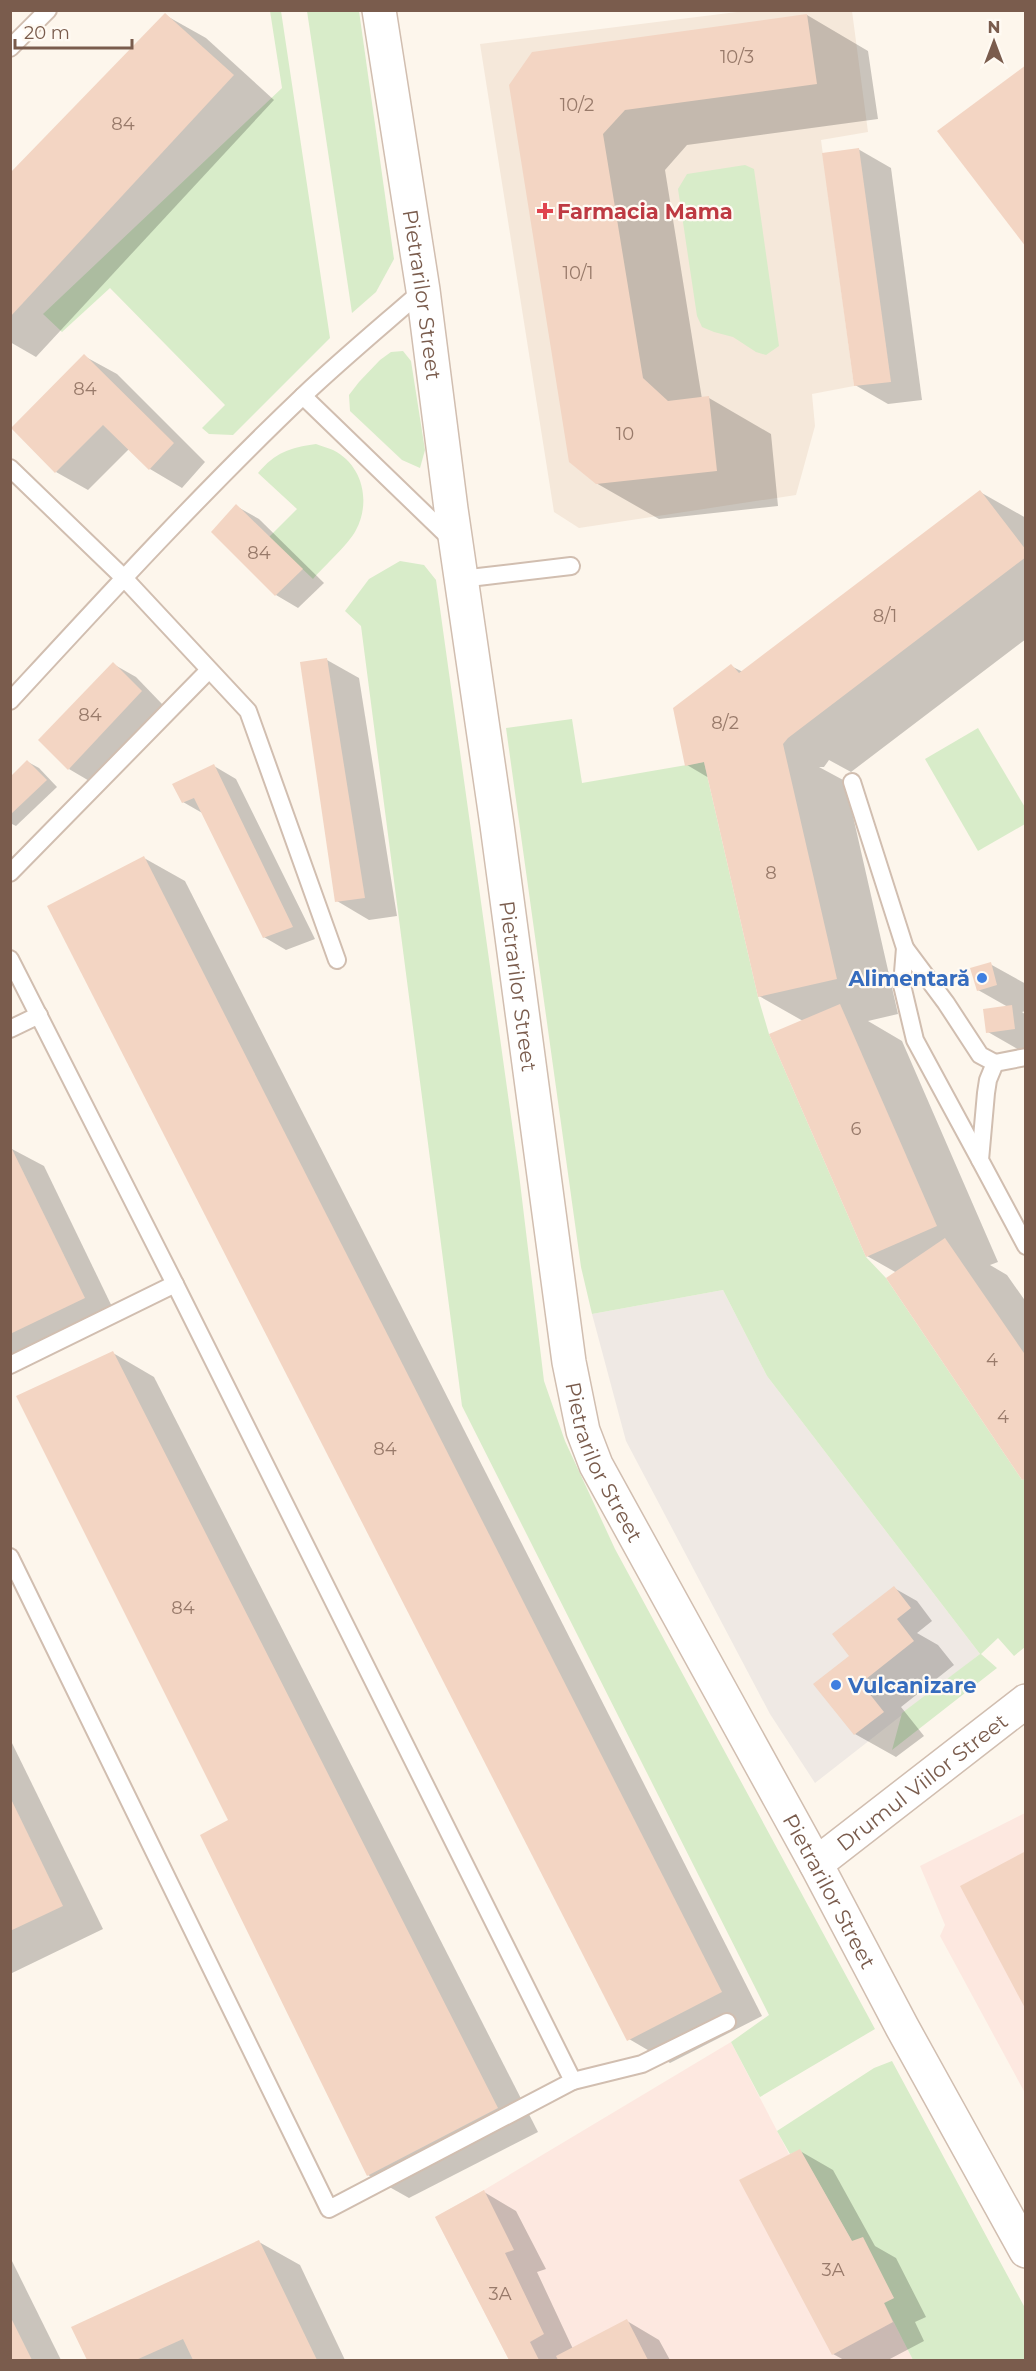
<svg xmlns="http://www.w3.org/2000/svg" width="1036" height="2371" viewBox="0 0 1036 2371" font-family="Montserrat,sans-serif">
<rect width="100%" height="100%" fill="#fdf6ec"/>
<path fill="#f5e8da" d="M745,11H852L868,132L821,140L854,386L812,394L815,426L796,495L579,528L554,512L480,44Z"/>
<g fill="#fde8e0">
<path d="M1025,1813V2093L940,1936L945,1925L920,1866Z"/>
<path d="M731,2042L789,2154L800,2149L851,2241L894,2298L884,2303L913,2360H509L435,2217L484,2190Z"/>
</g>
<path fill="#efe9e4" d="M723,1290L767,1376L980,1654L815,1783L770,1714L626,1441L592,1314Z"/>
<g fill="#d8ecc9">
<path d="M270,11H281L330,338L233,435L209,434L202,428L225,405L110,288L62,332L43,314L282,88Z"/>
<path d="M307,11H359L394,259L376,292L352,313Z"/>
<path d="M745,165L754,169L779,346L766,355L756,352L733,337L714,332L702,327L697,316L678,189L687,174Z"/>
<path d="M403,351L411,361L425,450L420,468L402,460L350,411L349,395L359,382L380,360L391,352Z"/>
<path d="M316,444C321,446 328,448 333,450C363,465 371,502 356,530C348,545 324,566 313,579L269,537L297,509L258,473C276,452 289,448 316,444Z"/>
<path d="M400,561L424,565L436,580L519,1174L544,1381L565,1441L615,1549L875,2029L760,2097L731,2042L769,2015L462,1406L361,626L345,611L369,579Z"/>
<path d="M572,719L582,783L704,762L758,997L769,1034L866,1257L886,1278L1022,1480L1025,1478V1647L1014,1656L998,1638L981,1654L997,1668L892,1750L902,1713L980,1654L767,1376L723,1290L592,1314L581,1267L506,728Z"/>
<path d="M978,728L1026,809L1025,824L978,851L925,759Z"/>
<path d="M892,2061L1025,2308V2360H913L884,2303L894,2298L852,2241L800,2150L790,2154L777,2131L874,2068Z"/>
</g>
<g fill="#0003">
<path d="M165,15L206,38L274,100L36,357L10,342V175Z"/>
<path d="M807,15L868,51L878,119L687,145L665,170L702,399L709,398L771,434L778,506L659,519L596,483L510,86Z"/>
<path d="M858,149L891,168L922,400L888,404L855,385Z"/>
<path d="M84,356L117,374L205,462L182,488L150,469L129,449L88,490L56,472Z"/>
<path d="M980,492L1026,518V639L851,772L829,760L824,767H819L845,781L898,1014L868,1021L902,1041L998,1262L990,1265L1007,1275L1026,1302V1480L897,1273L867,1256L803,1021L759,996L709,778L687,765L731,666L743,672Z"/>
<path d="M236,506L259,519L324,583L298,608L276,595L213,532Z"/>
<path d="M327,660L359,678L397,916L369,920L337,901Z"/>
<path d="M113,664L136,677L163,705L91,782L69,769Z"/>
<path d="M28,762L39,768L57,787L16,826L10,823V779Z"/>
<path d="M214,766L236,779L315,939L286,950L264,937L204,814L183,802Z"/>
<path d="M144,858L185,881L762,2016L670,2063L629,2039Z"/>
<path d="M990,964L1026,984V1011L1022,1012L1026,1015V1054L988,1032L1008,1007L978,990Z"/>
<path d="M10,1148L44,1166L117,1317L10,1359Z"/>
<path d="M113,1353L154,1377L538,2132L409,2198L368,2175L230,1820Z"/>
<path d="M894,1588L917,1601L932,1621L917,1633L938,1645L954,1665L901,1707L924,1736L896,1757L855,1734L852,1656Z"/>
<path d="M10,1739L103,1929L10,1974Z"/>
<path d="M800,2151L833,2170L875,2246L896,2258L926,2317L915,2322L924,2341L888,2360H844L833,2354Z"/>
<path d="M484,2192L516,2211L546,2269L537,2272L573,2349L627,2321L659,2340L670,2360H511L437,2217Z"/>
<path d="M259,2242L300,2265L345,2360H89L73,2327Z"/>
<path d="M10,2257L61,2360H10Z"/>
</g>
<g fill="#f3d5c3">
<path d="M165,13L234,75L10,317V173Z"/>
<path d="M807,14L817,84L625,110L603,134L643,378L668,401L709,396L717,471L596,484L569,462L509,85L532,52Z"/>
<path d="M1026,65V247L937,131Z"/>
<path d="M859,148L891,382L854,386L822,153Z"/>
<path d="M84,354L174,443L149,470L103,425L55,473L11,428Z"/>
<path d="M980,490L1026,550V557L788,738L783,744L837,979L758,997L704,762L685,766L673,708L731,664L739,673Z"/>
<path d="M236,504L303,569L275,596L211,532Z"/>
<path d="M327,658L365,898L335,902L300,662Z"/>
<path d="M113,662L142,691L68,770L38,740Z"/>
<path d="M27,760L47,780L10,815V777Z"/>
<path d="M214,764L293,927L263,938L194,798L182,803L172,784Z"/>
<path d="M144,856L722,1992L627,2041L47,906Z"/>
<path d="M991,962L997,985L977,991L970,968Z"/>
<path d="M840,1004L937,1226L866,1257L769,1034Z"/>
<path d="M1012,1005L1015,1029L986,1033L983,1009Z"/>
<path d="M10,1145L85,1298L10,1334Z"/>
<path d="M945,1238L1026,1356V1478L1022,1480L886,1278Z"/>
<path d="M113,1351L498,2108L367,2176L200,1835L228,1820L16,1396Z"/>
<path d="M894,1586L911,1608L897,1619L914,1641L861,1683L884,1712L854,1735L813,1684L849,1656L832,1634Z"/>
<path d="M10,1797L63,1906L10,1931Z"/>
<path d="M1026,1851V2010L960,1886Z"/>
<path d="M800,2149L852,2241L863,2237L894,2298L884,2303L893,2322L832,2355L739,2180Z"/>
<path d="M484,2190L514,2250L505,2253L544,2334L530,2342L539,2360H509L435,2217Z"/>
<path d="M259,2240L317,2360H193L183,2339L136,2360H87L71,2327Z"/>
<path d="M10,2316L32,2360H10Z"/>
<path d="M627,2319L648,2360H558L556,2356Z"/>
</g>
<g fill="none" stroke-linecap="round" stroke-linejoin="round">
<defs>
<g id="lane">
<path d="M10,48L48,10"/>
<path d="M303,396L453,541"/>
<path d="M10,468L124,578L248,711L337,960"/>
<path d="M461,579L571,566"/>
<path d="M10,701C106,597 201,493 304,395C342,359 383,325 423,290"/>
<path d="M852,782L905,948L902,985L915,1040L980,1160"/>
<path d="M10,873L209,670"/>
<path d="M905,948L946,1003L980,1055L995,1063"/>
<path d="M10,959L175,1284L573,2081L329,2209L10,1557"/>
<path d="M10,1029L39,1015"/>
<path d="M1026,1057L995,1063L988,1080L986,1093L980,1160L1026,1246"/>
<path d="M10,1365L175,1284"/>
<path d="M573,2081L642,2064L727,2022"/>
</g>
<g id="street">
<path id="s1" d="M379,10L423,290L451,509L497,825L569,1362L583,1431L596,1465L816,1864L902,2027L1026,2251"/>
<path id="s2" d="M816,1864L1026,1701"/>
</g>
</defs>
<use href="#lane" stroke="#d1beb0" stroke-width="20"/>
<use href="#street" stroke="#d1beb0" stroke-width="36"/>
<use href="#lane" stroke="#fff" stroke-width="16"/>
<use href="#street" stroke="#fff" stroke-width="33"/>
</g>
<path fill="#e0444e" stroke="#fffaf3" stroke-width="2" d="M542 202h6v6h6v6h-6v6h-6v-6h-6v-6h6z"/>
<g fill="#3f7fe0" stroke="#fffaf3" stroke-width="2">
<circle cx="982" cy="978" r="6"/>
<circle cx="836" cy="1685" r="6"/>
</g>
<g text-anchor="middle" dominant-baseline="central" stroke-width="4.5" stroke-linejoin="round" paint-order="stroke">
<g font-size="18" fill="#987a6a">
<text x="737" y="57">10/3</text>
<text x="577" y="105">10/2</text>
<text x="123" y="124">84</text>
<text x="578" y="273">10/1</text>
<text x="85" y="389">84</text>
<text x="625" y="434">10</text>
<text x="259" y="553">84</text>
<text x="885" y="616">8/1</text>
<text x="90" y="715">84</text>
<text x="725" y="723">8/2</text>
<text x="771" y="873">8</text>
<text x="856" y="1129">6</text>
<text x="992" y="1360">4</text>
<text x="1003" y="1417">4</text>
<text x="385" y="1449">84</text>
<text x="183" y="1608">84</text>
<text x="833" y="2270">3A</text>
<text x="500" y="2294">3A</text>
</g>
<g font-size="21" font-weight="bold" fill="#be3a42" stroke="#fffaf3" text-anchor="start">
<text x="557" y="211">Farmacia Mama</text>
</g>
<g font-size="21" fill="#7a5c4d" stroke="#fffaf3">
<text stroke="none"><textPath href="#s1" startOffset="288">Pietrarilor Street</textPath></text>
<text stroke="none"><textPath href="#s1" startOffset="986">Pietrarilor Street</textPath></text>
<text stroke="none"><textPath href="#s1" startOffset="1472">Pietrarilor Street</textPath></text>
<text stroke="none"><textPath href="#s2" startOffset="134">Drumul Viilor Street</textPath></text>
<text stroke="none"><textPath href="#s1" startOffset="1958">Pietrarilor Street</textPath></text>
</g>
<g font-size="21" font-weight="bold" fill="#366cbe" stroke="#fffaf3" text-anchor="end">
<text x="970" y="978">Alimentară</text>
<text x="848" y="1685" text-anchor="start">Vulcanizare</text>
</g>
</g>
<rect width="1036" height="2371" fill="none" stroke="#7a5c4d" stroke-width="24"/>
<g transform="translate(994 42)" stroke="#fffaf3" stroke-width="4.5" paint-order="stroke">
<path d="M0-4.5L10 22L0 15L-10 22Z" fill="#7a5c4d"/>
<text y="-9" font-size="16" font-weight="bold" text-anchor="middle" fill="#7a5c4d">N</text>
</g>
<path d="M15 39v9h117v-9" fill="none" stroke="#7a5c4d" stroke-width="3"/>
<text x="24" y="39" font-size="18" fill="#7a5c4d" stroke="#fffaf3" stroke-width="4.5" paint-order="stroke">20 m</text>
</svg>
